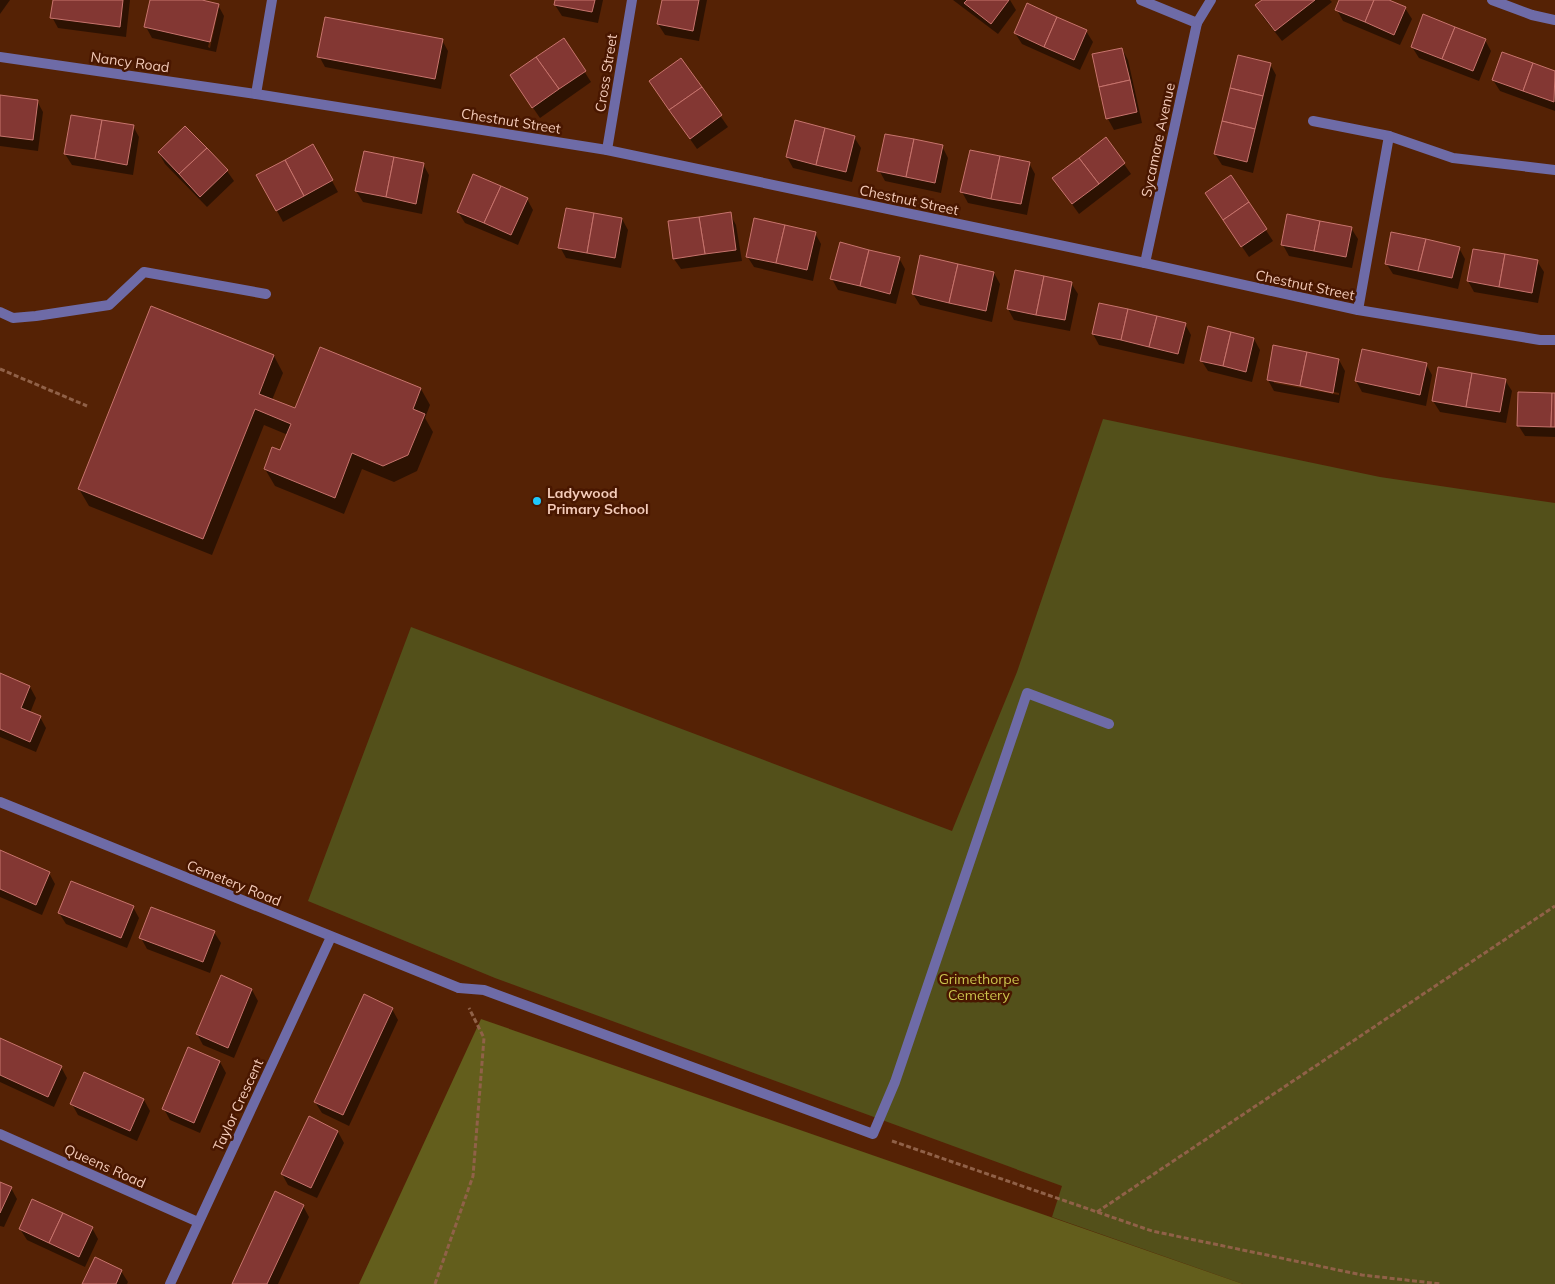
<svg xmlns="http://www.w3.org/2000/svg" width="1555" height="1284" viewBox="0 0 1555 1284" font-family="Mulish,sans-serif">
<rect width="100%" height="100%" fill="#552205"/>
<path fill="#53501a" d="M1103,419L1380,477L1555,503V1284H1243L1052,1217L1062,1186L495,978L308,901L411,627L952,831L1017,672Z"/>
<path fill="#635e1c" d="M481,1019L1243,1284H359Z"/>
<g fill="#0007" fill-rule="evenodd">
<path d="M0,0H10L0,14Z"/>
<path d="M54,0H130L126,37L58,28L52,17Z"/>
<path d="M152,0H196L218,5L224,16L216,52L152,38L146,27ZM216,12H218L210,48L208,47Z"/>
<path d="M556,0H603L598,23L562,16L555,5Z"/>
<path d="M663,0H707L699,41L665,35L658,24Z"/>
<path d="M953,0H1010L1016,10L998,34Z"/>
<path d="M1264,0H1330L1332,2L1282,41L1263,17L1257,6Z"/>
<path d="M1341,0H1386L1405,8L1412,19L1400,45L1343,21L1337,10Z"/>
<path d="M1086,31L1093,42L1080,70L1022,44L1015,33Z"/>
<path d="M442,40L448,51L441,89L325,67L319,56Z"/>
<path d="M1485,40L1491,51L1479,81L1419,58L1412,47Z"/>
<path d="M1122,49L1128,60L1142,123L1114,130L1108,119L1093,55Z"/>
<path d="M1503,54L1555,72V111L1500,91L1493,80Z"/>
<path d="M681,59L728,127L697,149L657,92Z"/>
<path d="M1270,64L1276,75L1253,173L1222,165L1215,154Z"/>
<path d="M584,71L591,82L540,118L511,76Z"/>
<path d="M0,96L37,101L43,112L38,151L0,146Z"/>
<path d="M133,126L139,137L133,175L72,165L65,154Z"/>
<path d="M854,137L861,148L852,182L793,168L787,157Z"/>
<path d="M313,146L338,192L283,222L258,176Z"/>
<path d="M942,146L948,158L941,193L885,181L879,170Z"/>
<path d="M159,153L227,171L234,181L207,207L165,164Z"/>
<path d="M1029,163L1035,174L1027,215L968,203L962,192Z"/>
<path d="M423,164L429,175L422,214L363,202L356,191Z"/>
<path d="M1124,164L1131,174L1079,214L1054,179Z"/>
<path d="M1231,177L1273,241L1249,257L1213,204Z"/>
<path d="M527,199L533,210L518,245L465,223L458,212Z"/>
<path d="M730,214L736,225L742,261L681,269L674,259Z"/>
<path d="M622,219L628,230L621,268L566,258L560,247Z"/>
<path d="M1351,228L1358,239L1352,268L1289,256L1283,245Z"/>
<path d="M815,233L821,244L813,281L754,267L747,256Z"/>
<path d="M1459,248L1465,259L1458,289L1393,274L1386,263Z"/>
<path d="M899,258L905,269L896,304L838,290L832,279Z"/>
<path d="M1537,261L1544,272L1538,303L1474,292L1468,281Z"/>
<path d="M994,273L1000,284L992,322L920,305L913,294Z"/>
<path d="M1071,283L1078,294L1070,331L1014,320L1008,309Z"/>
<path d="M151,308L274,356L283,373L272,400L296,410L421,389L430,405L425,418L433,432L417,471L394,482L362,469L344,514L275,486L265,469L281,452L288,435L264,425L212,555L89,506L79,489Z"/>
<path d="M1185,324L1191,335L1184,364L1099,345L1093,334Z"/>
<path d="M1254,339L1260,350L1252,382L1208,371L1201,360Z"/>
<path d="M1363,350L1426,364L1432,375L1426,406L1362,392L1356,381Z"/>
<path d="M1339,360L1345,371L1339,403L1274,391L1268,380ZM1274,380L1339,393V395L1274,383Z"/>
<path d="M1505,380L1512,391L1506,423L1440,412L1433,401Z"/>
<path d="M1555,394V437L1525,436L1518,425Z"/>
<path d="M0,675L30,687L36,698L30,713L40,717L46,728L36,752L0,737Z"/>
<path d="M0,852L49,873L55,884L42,915L0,897Z"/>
<path d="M133,907L139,918L127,948L66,924L59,913Z"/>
<path d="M152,909L214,932L221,943L210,973L147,949L141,938Z"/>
<path d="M252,990L258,1001L234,1058L203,1045L197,1034Z"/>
<path d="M392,1009L398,1020L349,1126L322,1113L315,1102Z"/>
<path d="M0,1040L61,1067L67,1078L54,1107L0,1082Z"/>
<path d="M189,1049L220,1062L226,1073L200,1133L170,1120L164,1109Z"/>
<path d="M85,1074L144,1100L150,1111L137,1141L78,1115L72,1104Z"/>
<path d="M338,1132L344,1143L317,1198L288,1185L282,1174Z"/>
<path d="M0,1183L11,1188L17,1199L4,1227L0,1226Z"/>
<path d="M303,1206L309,1217L278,1284H233Z"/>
<path d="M92,1228L98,1239L85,1267L27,1240L20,1229Z"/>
<path d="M121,1271L128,1282L127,1284H83Z"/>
</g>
<g fill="#833733" stroke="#c7746d">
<path d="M53,0H123L120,27L50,18Z"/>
<path d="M150,0H202L219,4L210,42L144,27Z"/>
<path d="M555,0H595L592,12L554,5Z"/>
<path d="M662,0H699L693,31L657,24Z"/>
<path d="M967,0H1009L991,24L964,3Z"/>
<path d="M1262,0H1315L1275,31L1255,5Z"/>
<path d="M1339,0H1374L1365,22L1335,10Z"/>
<path d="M1374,0H1389L1406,7L1394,35L1365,22Z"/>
<path d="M1027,3L1057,17L1044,47L1014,33Z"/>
<path d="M1423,14L1455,27L1442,59L1411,47Z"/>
<path d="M325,17L443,39L435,79L317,57Z"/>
<path d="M1057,17L1087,30L1074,60L1044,47Z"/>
<path d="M1455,27L1486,39L1473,71L1442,59Z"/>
<path d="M564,38L586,71L559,89L536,57Z"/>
<path d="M1122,48L1130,80L1099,87L1092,54Z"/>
<path d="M1502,52L1533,63L1523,91L1492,80Z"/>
<path d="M1238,55L1271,63L1263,96L1230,88Z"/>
<path d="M536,57L559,89L532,108L510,75Z"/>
<path d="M681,58L702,87L669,110L649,81Z"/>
<path d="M1533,63L1555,71L1554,102L1523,91Z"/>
<path d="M1130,80L1137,112L1106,119L1099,87Z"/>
<path d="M702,87L722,115L690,139L669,110Z"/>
<path d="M1230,88L1263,96L1255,129L1222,121Z"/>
<path d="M0,95L38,100L33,140L0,136Z"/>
<path d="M71,115L102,120L95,159L64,154Z"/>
<path d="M102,120L134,125L127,165L95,159Z"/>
<path d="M795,120L825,128L816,165L786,157Z"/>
<path d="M1222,121L1255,129L1247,162L1214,154Z"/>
<path d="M185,126L207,148L179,174L158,152Z"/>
<path d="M825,128L855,136L846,172L816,165Z"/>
<path d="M885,134L914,139L906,177L877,171Z"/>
<path d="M1106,137L1125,163L1099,184L1079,158Z"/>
<path d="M914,139L943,145L935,183L906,177Z"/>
<path d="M313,144L333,180L304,196L285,160Z"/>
<path d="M207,148L228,170L200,197L179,174Z"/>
<path d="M970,150L1000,156L991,199L960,192Z"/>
<path d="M364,151L394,157L386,197L355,191Z"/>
<path d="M1000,156L1030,162L1021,204L991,199Z"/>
<path d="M394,157L424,163L416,204L386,197Z"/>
<path d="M1079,158L1099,184L1072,204L1052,178Z"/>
<path d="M285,160L304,196L276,211L256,175Z"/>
<path d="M473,174L501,186L484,223L457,212Z"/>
<path d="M1231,175L1249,202L1223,220L1205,193Z"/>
<path d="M501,186L528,198L511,235L484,223Z"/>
<path d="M1249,202L1267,229L1241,247L1223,220Z"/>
<path d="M566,208L594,213L587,253L558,248Z"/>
<path d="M731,212L736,250L705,254L699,217Z"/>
<path d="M594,213L622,218L615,258L587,253Z"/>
<path d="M1287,214L1320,221L1314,251L1281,245Z"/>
<path d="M699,217L705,254L673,259L668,221Z"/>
<path d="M754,218L785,225L776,263L746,257Z"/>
<path d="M1320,221L1352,227L1346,257L1314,251Z"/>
<path d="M785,225L816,232L807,270L776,263Z"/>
<path d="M1391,232L1426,239L1418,271L1385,264Z"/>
<path d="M1426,239L1460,247L1452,278L1418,271Z"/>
<path d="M840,242L869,250L860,286L830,279Z"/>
<path d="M1473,249L1505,254L1499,287L1467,281Z"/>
<path d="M869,250L900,257L890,294L860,286Z"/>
<path d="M1505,254L1538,260L1532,293L1499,287Z"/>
<path d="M920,255L958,264L949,303L912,294Z"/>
<path d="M958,264L994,272L986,311L949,303Z"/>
<path d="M1015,270L1044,276L1036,315L1007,309Z"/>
<path d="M1044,276L1072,282L1065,320L1036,315Z"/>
<path d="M1099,303L1128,309L1121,340L1092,334Z"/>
<path d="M151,306L274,355L259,394L295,408L320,347L421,388L413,409L425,414L408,455L383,466L352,453L335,498L264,469L272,447L280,450L291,424L255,409L203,539L78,489Z"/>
<path d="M1128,309L1157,316L1149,347L1121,340Z"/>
<path d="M1157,316L1186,323L1178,354L1149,347Z"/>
<path d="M1208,326L1231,332L1223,366L1200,361Z"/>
<path d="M1231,332L1254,338L1246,372L1223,366Z"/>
<path d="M1273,345L1307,352L1300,386L1267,380Z"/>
<path d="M1362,349L1427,363L1420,395L1355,381Z"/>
<path d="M1307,352L1339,359L1333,393L1300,386Z"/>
<path d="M1438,367L1472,373L1466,407L1432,401Z"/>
<path d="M1472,373L1506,379L1500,412L1466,407Z"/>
<path d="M1518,392L1552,393L1551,427L1517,426Z"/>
<path d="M1552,393H1555V427H1551Z"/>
<path d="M0,673L30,686L21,708L41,716L30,742L0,729Z"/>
<path d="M0,850L50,872L36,905L0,889Z"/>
<path d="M71,881L134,906L121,938L58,913Z"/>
<path d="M151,907L215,931L203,962L139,938Z"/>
<path d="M221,975L252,989L228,1048L196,1034Z"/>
<path d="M364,994L393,1008L343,1115L314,1102Z"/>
<path d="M0,1038L62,1066L48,1097L0,1075Z"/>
<path d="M188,1047L220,1061L194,1123L162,1109Z"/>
<path d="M84,1072L144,1099L130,1131L70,1104Z"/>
<path d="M309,1116L338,1131L311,1188L281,1174Z"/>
<path d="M0,1182L12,1187L0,1213Z"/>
<path d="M275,1191L304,1205L267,1284H232Z"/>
<path d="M32,1199L63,1213L49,1243L19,1229Z"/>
<path d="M63,1213L93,1227L79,1257L49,1243Z"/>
<path d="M95,1257L122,1270L116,1284H82Z"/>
</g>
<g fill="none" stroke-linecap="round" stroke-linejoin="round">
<g stroke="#906148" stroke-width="3" stroke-dasharray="5 2.5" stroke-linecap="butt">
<path d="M0,369L87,406"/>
<path d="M892,1141L1152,1231L1362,1275L1441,1284"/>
<path d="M1097,1212L1555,906"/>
<path d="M435,1284L473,1176L484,1038L469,1008"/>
</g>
<g stroke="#6e6ba7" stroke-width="10">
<path d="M1313,121L1389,136L1453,158L1555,170"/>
<path d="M1358,310L1389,136"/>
<path d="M0,312L13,318L36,316L109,305L144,272L266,294"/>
<path d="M459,988L484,990L873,1134L895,1082L1027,693L1109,724"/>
</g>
<g stroke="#6e6ba7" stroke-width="10">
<path d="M1141,0L1197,23"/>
<path d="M1492,0L1532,15L1555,20"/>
<path d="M0,57L256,94L607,150L1145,263L1358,310L1540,340H1555"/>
<path d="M256,94L272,0"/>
<path d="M607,150L632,0"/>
<path d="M1145,263L1197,23L1211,0"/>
<path d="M0,802L459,988"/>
<path d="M0,1134L198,1222"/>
<path d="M170,1284L331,937"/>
</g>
</g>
<circle fill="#1ec9fd" stroke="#491700" stroke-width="2" cx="537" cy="501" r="5"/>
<g text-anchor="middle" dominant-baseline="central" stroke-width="5" stroke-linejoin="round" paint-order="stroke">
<g font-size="14" fill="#f4cbb9" stroke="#491700">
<text transform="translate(130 62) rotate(8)">Nancy Road</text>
<text transform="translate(606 73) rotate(-81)">Cross Street</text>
<text transform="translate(511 121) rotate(9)">Chestnut Street</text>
<text transform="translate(1158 140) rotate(-78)">Sycamore Avenue</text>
<text transform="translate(909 200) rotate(12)">Chestnut Street</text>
<text transform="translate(1305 285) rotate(12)">Chestnut Street</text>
<text transform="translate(234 883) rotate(22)">Cemetery Road</text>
<text transform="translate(238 1105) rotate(-65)">Taylor Crescent</text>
<text transform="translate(105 1166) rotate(24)">Queens Road</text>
</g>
<g font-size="14" font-weight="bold" fill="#f4cbb9" stroke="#491700" text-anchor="start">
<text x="547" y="493">Ladywood<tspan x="547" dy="16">Primary School</tspan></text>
</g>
<g font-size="14" fill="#cbc34c" stroke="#491700">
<text x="979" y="979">Grimethorpe<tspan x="979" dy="16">Cemetery</tspan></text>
</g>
</g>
</svg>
